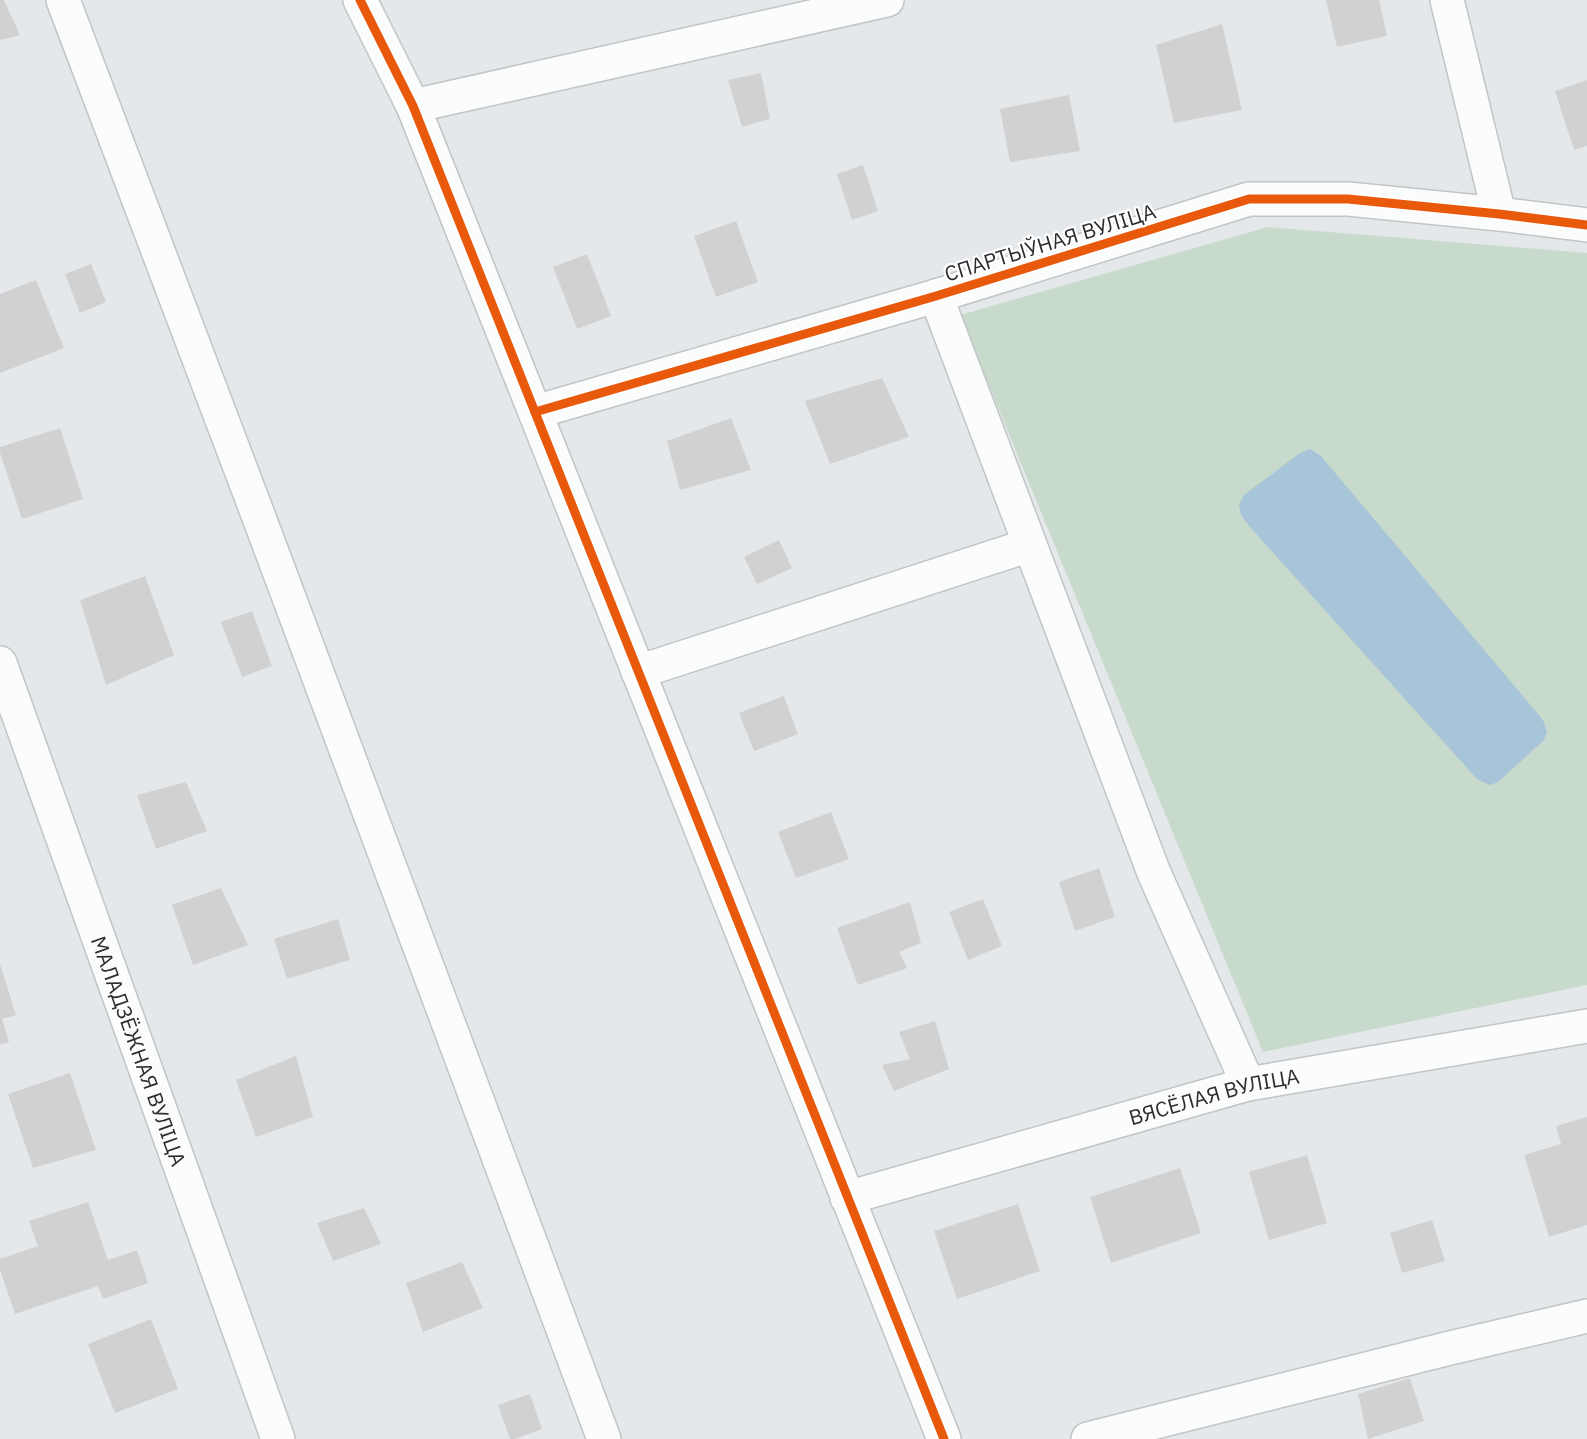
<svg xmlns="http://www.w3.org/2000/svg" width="1587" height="1439" viewBox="0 0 1587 1439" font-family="'IBM Plex Sans',sans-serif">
<rect width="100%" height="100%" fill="#e5e8eb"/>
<path fill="#c8dacb" d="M1268,227L1587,253V985L1263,1052L960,315Z"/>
<path fill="#a7c4d9" d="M1310,449L1321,456L1543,720L1547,732L1544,740L1498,782L1490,785L1477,779L1249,526L1241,515L1239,504L1244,495L1300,453Z"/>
<g fill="#d1d1d2">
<path d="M0,0H4L20,35L0,40Z"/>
<path d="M1326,0H1379L1387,36L1337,47Z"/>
<path d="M1222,24L1242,110L1174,123L1156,45Z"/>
<path d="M761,73L770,119L742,127L728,80Z"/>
<path d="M1587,80V146L1574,150L1555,91Z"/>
<path d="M1069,95L1080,151L1010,162L1000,109Z"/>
<path d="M863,165L878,211L852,220L837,174Z"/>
<path d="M736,221L758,282L716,297L694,236Z"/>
<path d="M587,254L611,316L577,329L553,267Z"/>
<path d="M91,264L106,302L80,313L65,274Z"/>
<path d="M36,280L64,348L0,373V294Z"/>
<path d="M882,378L909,437L830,464L805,401Z"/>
<path d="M731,418L751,470L680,490L667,441Z"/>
<path d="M60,428L83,499L22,519L0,453V447Z"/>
<path d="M779,540L792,568L757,584L744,557Z"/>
<path d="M145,576L174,655L106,685L80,600Z"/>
<path d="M252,611L272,666L242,677L221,622Z"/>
<path d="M784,696L798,734L754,751L739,713Z"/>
<path d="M186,782L207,831L156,849L137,795Z"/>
<path d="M831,812L849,859L796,878L778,832Z"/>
<path d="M1099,868L1115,917L1075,931L1059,882Z"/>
<path d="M221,888L248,945L193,965L172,905Z"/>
<path d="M983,899L1002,946L968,960L949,912Z"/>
<path d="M910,902L921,943L899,952L907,968L858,985L837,928Z"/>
<path d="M338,919L350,960L287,979L274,939Z"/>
<path d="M0,964L16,1015L2,1019L9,1042L0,1045Z"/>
<path d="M935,1021L949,1069L894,1091L882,1065L910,1059L899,1032Z"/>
<path d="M296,1056L313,1117L256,1137L236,1080Z"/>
<path d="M70,1073L96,1150L33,1168L8,1094Z"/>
<path d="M1587,1117V1225L1549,1237L1524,1155L1561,1144L1556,1126Z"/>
<path d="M1307,1155L1327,1223L1269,1240L1249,1172Z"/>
<path d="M1180,1168L1201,1233L1111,1263L1090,1197Z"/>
<path d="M88,1202L108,1260L137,1250L148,1283L103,1299L98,1286L15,1314L0,1270V1259L38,1246L29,1221Z"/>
<path d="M1018,1204L1040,1271L957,1299L934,1231Z"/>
<path d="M364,1208L381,1244L333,1261L317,1223Z"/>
<path d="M1432,1220L1445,1261L1402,1273L1390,1233Z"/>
<path d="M462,1262L483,1308L423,1332L406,1283Z"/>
<path d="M151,1319L178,1389L115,1413L88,1344Z"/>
<path d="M1410,1378L1424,1421L1368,1439L1358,1394Z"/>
<path d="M530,1394L542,1429L515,1439H510L498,1405Z"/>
</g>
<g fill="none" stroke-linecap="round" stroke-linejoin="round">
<defs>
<g id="minor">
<path d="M63,0C245,479 426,959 604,1439"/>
<path d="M360,0L413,106L944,1439"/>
<path d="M1447,0L1499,214"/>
<path d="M413,106L887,0"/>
<path d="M936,296L1154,873L1248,1084"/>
<path d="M535,412L936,296L1249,199H1348L1499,214L1587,225"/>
<path id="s1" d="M0,663L278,1439"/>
<path d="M638,672L1030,545"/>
<path id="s2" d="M847,1198L1248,1084L1587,1026"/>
<path d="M1088,1439L1450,1348L1587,1316"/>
</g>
</defs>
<use href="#minor" stroke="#c2c4c7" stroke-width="36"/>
<use href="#minor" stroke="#fbfcfc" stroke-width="33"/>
<defs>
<g id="cycleway">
<path d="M360,0L413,106L944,1439"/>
<path d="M535,412L936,296L1249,199H1348L1499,214L1587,225"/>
</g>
</defs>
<use href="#cycleway" stroke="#fff" stroke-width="13"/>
<use href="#cycleway" stroke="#e8590c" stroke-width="9"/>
</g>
<g text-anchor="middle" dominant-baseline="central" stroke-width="4.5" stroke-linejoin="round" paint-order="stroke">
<g font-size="21" fill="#2c2d30" stroke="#fff">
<text transform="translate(1050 242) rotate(-17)">СПАРТЫЎНАЯ ВУЛІЦА</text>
<text stroke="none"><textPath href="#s1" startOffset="412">МАЛАДЗЁЖНАЯ ВУЛІЦА</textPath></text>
<text stroke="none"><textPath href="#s2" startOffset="381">ВЯСЁЛАЯ ВУЛІЦА</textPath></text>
</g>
</g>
</svg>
